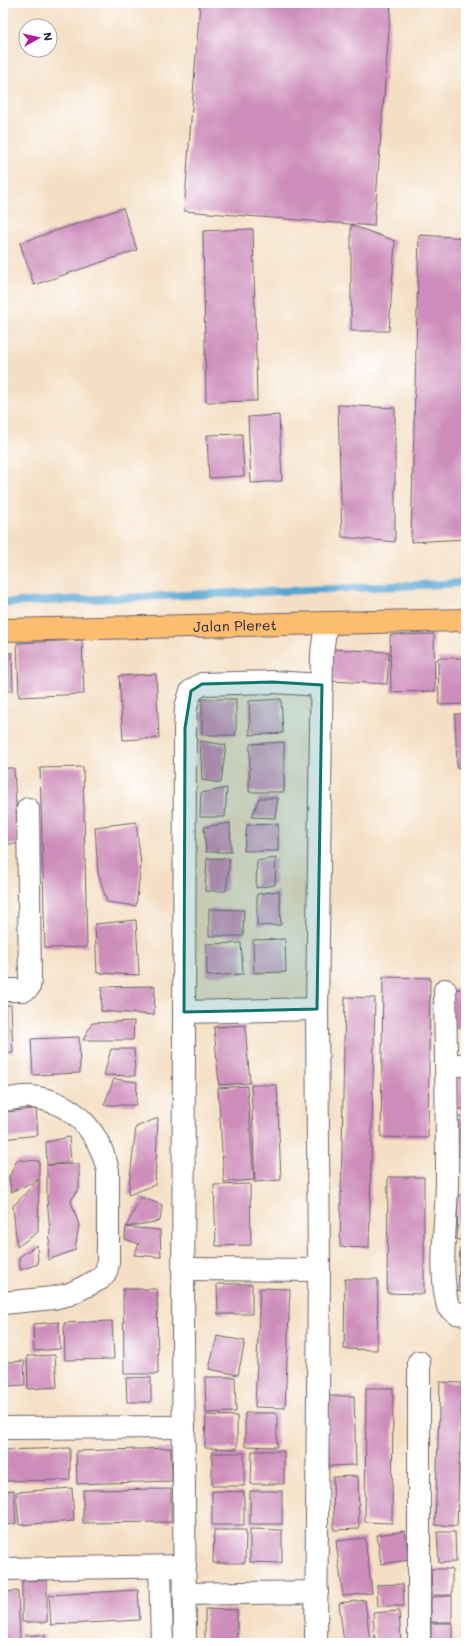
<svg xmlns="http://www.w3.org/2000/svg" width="469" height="1646" viewBox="0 0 469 1646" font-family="Mali,sans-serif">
<rect width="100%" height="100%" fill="#fff"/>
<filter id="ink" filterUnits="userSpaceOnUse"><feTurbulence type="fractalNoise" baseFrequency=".025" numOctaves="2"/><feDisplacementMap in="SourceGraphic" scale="8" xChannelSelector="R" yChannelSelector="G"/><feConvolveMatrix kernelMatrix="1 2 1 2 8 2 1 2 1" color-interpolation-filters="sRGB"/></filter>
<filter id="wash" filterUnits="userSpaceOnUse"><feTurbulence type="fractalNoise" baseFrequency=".012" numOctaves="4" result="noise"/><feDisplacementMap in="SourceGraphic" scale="16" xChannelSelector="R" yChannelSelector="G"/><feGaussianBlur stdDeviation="0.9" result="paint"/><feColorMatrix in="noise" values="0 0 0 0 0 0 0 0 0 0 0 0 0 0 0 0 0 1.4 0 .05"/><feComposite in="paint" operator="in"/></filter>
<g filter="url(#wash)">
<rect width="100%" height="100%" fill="#f4dfc4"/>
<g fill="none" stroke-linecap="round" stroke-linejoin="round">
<path stroke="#59a5d1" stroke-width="8" d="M3,603L466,583"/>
</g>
<g id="blocks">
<g fill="#cd8dba">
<path d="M200,3H391L374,226L184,211Z"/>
<path d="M123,208L137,250L34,285L20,243Z"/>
<path d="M351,225L395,241L389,331H351Z"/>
<path d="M253,229L257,401L206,402L203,231Z"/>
<path d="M419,235L466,238V539L411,542Z"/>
<path d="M338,405L395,408V542L342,537Z"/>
<path d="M279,415L282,481L251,483L248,417Z"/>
<path d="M242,434L244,476L209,478L207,435Z"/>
<path d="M434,634L435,691L391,692L390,635Z"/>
<path d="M82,640L84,694L19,697L17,643Z"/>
<path d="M332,649L389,652L387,684L331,681Z"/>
<path d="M3,653H12L13,691H3Z"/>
<path d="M438,658H466V704L439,705Z"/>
<path d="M156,674L159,738L123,740L119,676Z"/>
<rect x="202" y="699" width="34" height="36"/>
<path d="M281,699L283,733L250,735L249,701Z"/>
<path d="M455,714H466V767L457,768Z"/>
<path d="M200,741L226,745L221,783L202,780Z"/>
<path d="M284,742V792H249L250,744Z"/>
<path d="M83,767L87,947L45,948L40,768Z"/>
<path d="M3,768H14L18,844H3Z"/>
<path d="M227,788L225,817H200L201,793Z"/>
<path d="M259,798H278L275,818L252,817Z"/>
<path d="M136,822L141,865L136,906L107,902L98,873L95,827Z"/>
<path d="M230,823L231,852H206L204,827Z"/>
<path d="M278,824V851H244L247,825Z"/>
<path d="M207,858L230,859L226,891H205Z"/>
<path d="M276,858L275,885L256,888L257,861Z"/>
<path d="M279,891L281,925L257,926V894Z"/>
<path d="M209,909L244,910L243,936H209Z"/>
<path d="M136,920L139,975L97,973L95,924Z"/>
<path d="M285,939L286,972L254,973L253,940Z"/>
<path d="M241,943L243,974L207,976L206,944Z"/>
<path d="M383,977L430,978L428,1138L381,1137Z"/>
<path d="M155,986L154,1015L101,1011L102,987Z"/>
<path d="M452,989H466V1027H451Z"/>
<path d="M345,997L375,998L369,1248L340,1247Z"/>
<path d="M3,1005H11L13,1053H3Z"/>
<path d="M134,1021L133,1040H83L92,1023Z"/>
<path d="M245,1025L250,1083L219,1085L214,1027Z"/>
<path d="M79,1037L80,1073L33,1075L31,1039Z"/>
<path d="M111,1049H134L135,1076L104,1075Z"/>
<rect x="455" y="1074" width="11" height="35"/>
<path d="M114,1079L137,1082L136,1105H104Z"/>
<path d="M251,1085H277L281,1180L255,1182Z"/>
<path d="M247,1086L254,1180L224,1182L218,1088Z"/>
<path d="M36,1109L38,1135L3,1139V1112Z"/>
<path d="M454,1117H466V1155L455,1156Z"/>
<path d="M158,1118L155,1185L128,1195L136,1127Z"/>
<path d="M69,1137L71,1162L47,1165L46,1142Z"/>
<path d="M17,1160L39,1161V1179L38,1232L17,1247L13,1206L39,1179L11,1192L9,1177Z"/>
<path d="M79,1164V1188L71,1201L79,1225L75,1250L48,1260L50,1231L47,1199V1165Z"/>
<path d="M388,1177H424V1294L387,1293Z"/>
<path d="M250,1184L251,1245L216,1246L214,1185Z"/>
<path d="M458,1195H466V1240H457Z"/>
<path d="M141,1197L162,1205L160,1221L126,1227L160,1230L161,1257L134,1255L139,1244L125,1239L126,1227Z"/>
<path d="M37,1245L38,1264L20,1270L19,1257Z"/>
<path d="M460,1248H466V1292L458,1291Z"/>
<path d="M345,1279H378L377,1350L344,1349Z"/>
<path d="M217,1284H252V1314H218Z"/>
<path d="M260,1288L290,1289L285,1408L255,1407Z"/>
<path d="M123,1289H157L158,1374H124Z"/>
<path d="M112,1321L114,1359L65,1360L64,1323Z"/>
<path d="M59,1322L60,1349L34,1351L33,1324Z"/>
<path d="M217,1336L245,1341L238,1375L209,1369Z"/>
<path d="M55,1355L57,1387L28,1389L27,1356Z"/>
<path d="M24,1361L25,1385L8,1386L7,1362Z"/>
<path d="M151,1377V1402H127L126,1378Z"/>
<path d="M205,1377H235L236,1412L206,1413Z"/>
<path d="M440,1382L462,1383L457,1526L435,1525Z"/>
<path d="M366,1388H393L392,1523L365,1522Z"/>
<path d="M328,1396H354L356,1465L329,1466Z"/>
<path d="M245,1413H277V1447L245,1446Z"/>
<path d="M206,1415L237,1416V1449L205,1448Z"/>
<path d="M70,1448V1480L3,1481V1450Z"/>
<path d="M171,1448L172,1481L77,1484L76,1451Z"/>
<path d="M252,1451H284V1484H251Z"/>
<rect x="212" y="1453" width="32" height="33"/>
<path d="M358,1476L359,1529L334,1530L333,1477Z"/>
<path d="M72,1488L74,1521L19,1525L16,1492Z"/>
<path d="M171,1489V1522L83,1523V1490Z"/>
<path d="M14,1490L16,1524L3,1525V1491Z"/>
<path d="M212,1491L244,1492V1525H212Z"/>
<rect x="250" y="1491" width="32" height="33"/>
<path d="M250,1529L282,1530V1563L250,1562Z"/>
<path d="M214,1530H246L245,1563H213Z"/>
<path d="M405,1531L409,1560L381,1564L377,1535Z"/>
<path d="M437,1532H455L456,1562L439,1563Z"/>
<path d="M365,1538L372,1593L343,1596L336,1541Z"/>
<path d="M431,1569H452V1595H432Z"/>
<path d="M47,1580V1622H22V1581Z"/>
<path d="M403,1584L404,1606H378L377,1585Z"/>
<path d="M138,1590L140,1620L51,1625L49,1595Z"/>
<path d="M18,1591L20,1639H3V1592Z"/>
<path d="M452,1596V1622H431V1597Z"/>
<path d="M365,1600L370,1643H344L339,1603Z"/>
<path d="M205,1609L237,1610V1643H205Z"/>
<path d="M399,1611L401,1643H375L373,1613Z"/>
<rect x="431" y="1623" width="21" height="20"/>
<rect x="25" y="1635" width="20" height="8"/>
</g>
</g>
</g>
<g filter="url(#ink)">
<use href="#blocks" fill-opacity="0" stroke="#6c646b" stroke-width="1"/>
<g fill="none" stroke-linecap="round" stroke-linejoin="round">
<defs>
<g id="minor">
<path d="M3,990H25L29,987L30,981L28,809"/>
<path d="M445,990C446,1053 447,1116 447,1179C447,1221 438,1266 448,1307L456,1313L466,1314"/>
<path d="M184,1012L317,1009"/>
<path d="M446,1065H466"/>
<path d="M3,1100C12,1099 22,1096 31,1097C73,1101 99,1131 108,1171V1263L106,1272L100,1279L70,1294L53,1298L3,1303"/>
<path d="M184,1269L319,1270"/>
<path d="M3,1428L184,1427"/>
<path d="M160,1567L162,1643"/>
<path d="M3,1569L185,1566"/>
<path d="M184,1594L317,1592"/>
<path d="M185,1643L183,1339L185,728L186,707L191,691L202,684L273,682L322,685"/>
<path d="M316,1643L319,1270L317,1009L322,653L326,623"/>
<path d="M419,1643V1362"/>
</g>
<g id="major">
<path id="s1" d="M3,630L466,620"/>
</g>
</defs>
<use href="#minor" stroke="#6c646b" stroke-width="24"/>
<use href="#major" stroke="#6c646b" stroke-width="24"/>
<use href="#minor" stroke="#fff" stroke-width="22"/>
<use href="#major" stroke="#fcbd6f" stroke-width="22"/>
</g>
</g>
<path fill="#0f766e" fill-opacity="0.2" stroke="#0f766e" stroke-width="3" stroke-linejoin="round" d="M273,682L322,685L317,1009L184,1012L185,728L191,691L202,684Z"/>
<g text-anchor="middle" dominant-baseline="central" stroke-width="4" stroke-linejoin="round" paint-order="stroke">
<g font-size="14" fill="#22223b" stroke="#fff">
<text stroke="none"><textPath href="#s1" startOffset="232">Jalan Pleret</textPath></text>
</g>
</g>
<rect width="469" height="1646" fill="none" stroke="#fff" stroke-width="16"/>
<g transform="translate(38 38) rotate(82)"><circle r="19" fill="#ffffff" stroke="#a7a7b1"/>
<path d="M0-3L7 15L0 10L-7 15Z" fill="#b5179e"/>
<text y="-6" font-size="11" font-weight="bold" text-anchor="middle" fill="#22223b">N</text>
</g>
</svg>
